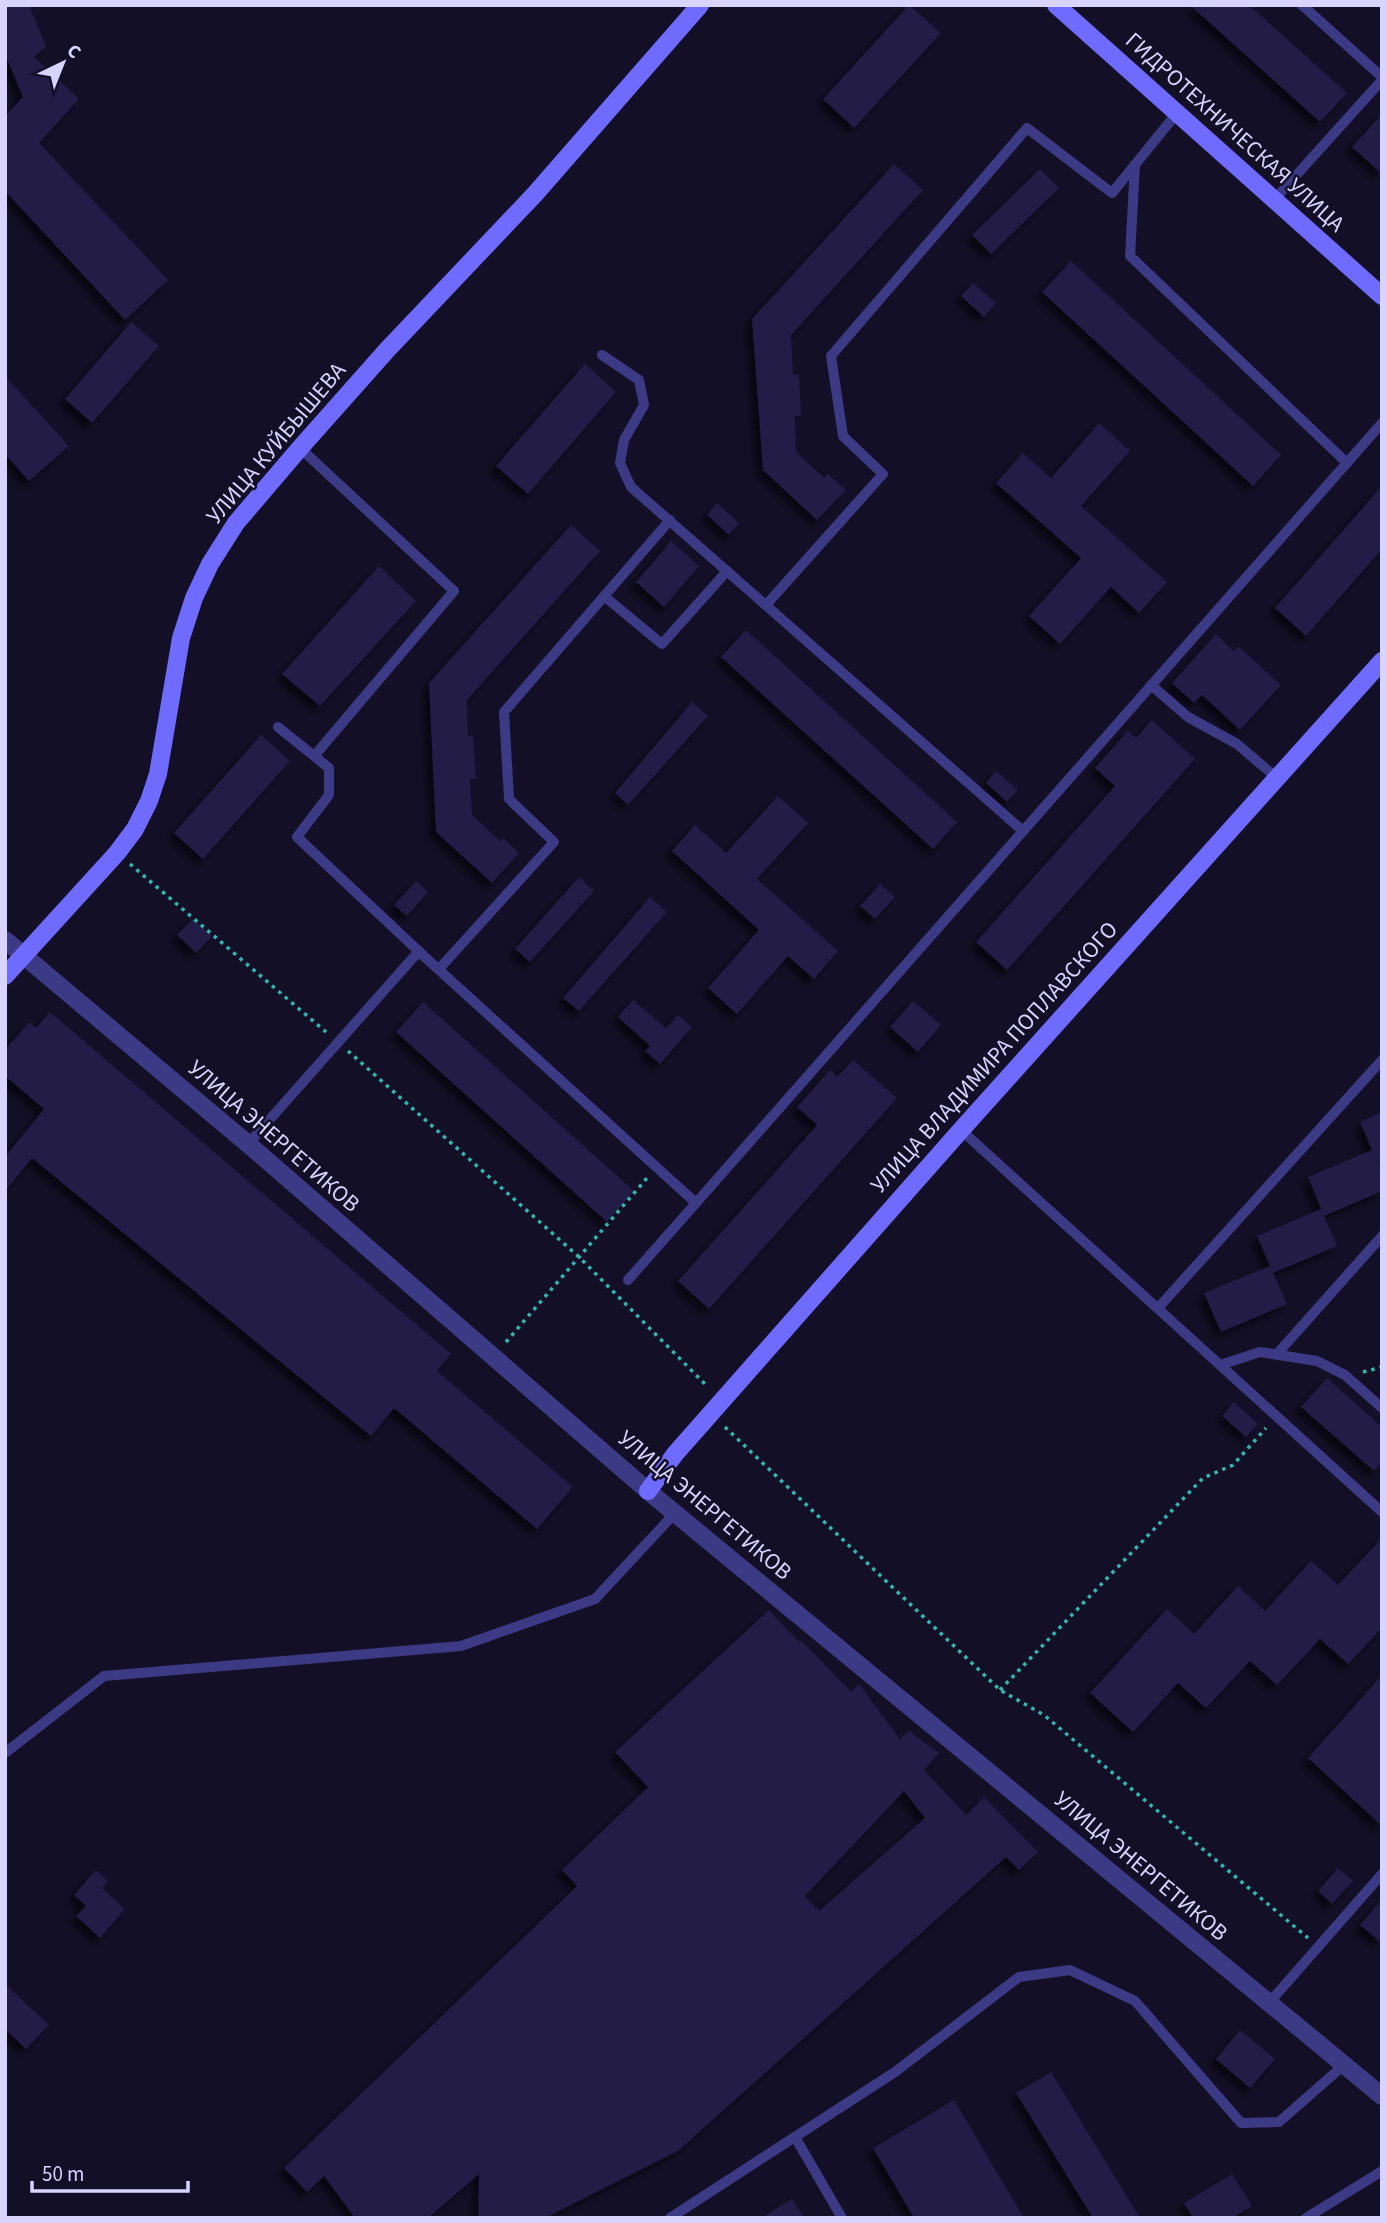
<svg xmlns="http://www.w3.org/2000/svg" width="1387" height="2223" viewBox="0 0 1387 2223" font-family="'Source Sans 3',sans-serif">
<defs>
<filter id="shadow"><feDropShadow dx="-6" dy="6" stdDeviation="3.5" flood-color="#0009"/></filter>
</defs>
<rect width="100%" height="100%" fill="#130f26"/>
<g fill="#241b47" fill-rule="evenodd" filter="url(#shadow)">
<path d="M5,5H29L46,46L34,57L79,99L39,143L168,280L125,320L5,191V116L23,97L5,54Z"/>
<path d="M909,5L941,33L854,128L823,99Z"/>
<path d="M1190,5H1249L1347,93L1320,122Z"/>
<path d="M1382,114V174L1352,147Z"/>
<path d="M894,164L923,190L791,335L793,375L799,374L801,416H795L796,452L824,478L828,474L846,490L817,520L763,470L752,319Z"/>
<path d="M1040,169L1059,188L991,254L972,235Z"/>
<path d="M1071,261L1281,455L1253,486L1042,292Z"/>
<path d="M973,283L996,303L984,317L961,296Z"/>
<path d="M131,322L159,346L92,423L65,399Z"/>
<path d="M585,364L616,392L528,494L496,466Z"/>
<path d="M5,376L69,446L29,481L5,454Z"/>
<path d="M1099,423L1130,451L1081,506L1167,582L1139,613L1111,587L1060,644L1029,616L1081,558L996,483L1023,453L1051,478Z"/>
<path d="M1382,486V549L1306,636L1275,608Z"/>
<path d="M717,503L739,523L729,535L707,515Z"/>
<path d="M571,525L600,551L467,700L468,736H473L476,779H470L472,815L500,841L503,838L519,853L492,883L436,832L429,683Z"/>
<path d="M671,541L699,566L664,607L636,582Z"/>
<path d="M379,566L416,601L320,706L282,674Z"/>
<path d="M746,630L957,822L933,849L721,657Z"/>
<path d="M1216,634L1234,651L1238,646L1281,685L1240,730L1202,695L1194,703L1172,683Z"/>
<path d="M692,702L708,716L628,805L615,793Z"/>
<path d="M1152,720L1195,759L1007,970L976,942L1115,786L1095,768L1128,731L1136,738Z"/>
<path d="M261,735L290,761L203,859L174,833Z"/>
<path d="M996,771L1018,790L1007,802L986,783Z"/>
<path d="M778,796L808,823L757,879L838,951L814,979L788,956L737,1014L708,988L759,930L672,851L695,825L726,853Z"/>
<path d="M579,877L594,891L530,962L515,949Z"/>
<path d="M416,881L428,892L407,916L394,905Z"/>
<path d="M880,884L895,897L875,919L860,906Z"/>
<path d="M650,897L667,912L579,1011L563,998Z"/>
<path d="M193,919L212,936L196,953L177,935Z"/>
<path d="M633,1000L666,1028L678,1015L692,1027L660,1064L645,1051L650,1046L618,1017Z"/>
<path d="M913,1001L941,1025L918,1052L890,1027Z"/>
<path d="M423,1002L634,1191L607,1222L396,1032Z"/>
<path d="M50,1012L451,1354L437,1371L573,1487L537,1529L394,1408L371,1436L32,1158L5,1191V1157L44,1109L5,1076V1050L29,1022L36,1028Z"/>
<path d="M853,1060L897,1098L709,1309L678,1281L817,1125L797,1107L830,1070L837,1077Z"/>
<path d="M1382,1112V1173L1360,1122Z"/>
<path d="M1372,1150L1382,1174V1191L1324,1216L1308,1177Z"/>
<path d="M1321,1209L1337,1246L1273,1273L1287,1304L1221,1332L1204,1293L1270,1266L1257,1236Z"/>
<path d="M1327,1378L1382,1427V1462L1374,1471L1301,1407Z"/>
<path d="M1234,1402L1258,1424L1246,1437L1222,1416Z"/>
<path d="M1382,1538V1628L1348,1664L1320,1639L1277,1685L1250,1661L1206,1708L1178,1683L1133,1732L1090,1693L1167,1609L1194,1634L1238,1586L1265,1611L1311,1561L1338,1585Z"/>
<path d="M769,1610L799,1642L801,1640L851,1692L859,1684L900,1739L909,1731L939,1753L924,1770L966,1815L984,1797L1038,1852L1019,1870L1006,1857L678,2151L545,2218H478L479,2174L428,2218H355L324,2176L307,2192L284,2168L577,1886L562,1870L648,1787L615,1752ZM904,1791L925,1818L819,1911L805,1896Z"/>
<path d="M1382,1675V1826L1308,1758Z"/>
<path d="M1338,1868L1353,1881L1332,1904L1318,1891Z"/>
<path d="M96,1870L108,1881L102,1888L125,1909L100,1938L76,1916L86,1906L74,1895Z"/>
<path d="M1382,1900V1943L1360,1925Z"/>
<path d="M5,1984L49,2025L26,2049L5,2029Z"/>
<path d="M1240,2030L1275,2059L1250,2088L1216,2059Z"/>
<path d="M1051,2072L1140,2218H1093L1016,2093Z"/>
<path d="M954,2100L1024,2218H914L873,2148Z"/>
<path d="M1232,2174L1252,2206L1232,2218H1193L1184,2203Z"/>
<path d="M792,2199L804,2218H761Z"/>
</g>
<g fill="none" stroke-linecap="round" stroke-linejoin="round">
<g stroke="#2fb8b0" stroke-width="3.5" stroke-dasharray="3.5 5" stroke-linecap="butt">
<path d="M130,864L326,1032"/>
<path d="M348,1051L579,1257L708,1387"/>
<path d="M506,1342L647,1178"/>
<path d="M1363,1372L1382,1367"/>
<path d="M725,1427L1000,1690L1044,1715L1308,1938"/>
<path d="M1000,1690L1203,1478L1233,1465L1266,1428"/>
</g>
<g stroke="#3d3a85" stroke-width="10">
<path d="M1302,5L1382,77"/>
<path d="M1135,165L1130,256L1347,463"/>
<path d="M1274,200L1382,80"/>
<path d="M602,355L639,380L644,405L624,440L620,463L631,487L1023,831"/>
<path d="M300,448L454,591L315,755"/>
<path d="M604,596L662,644L727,571"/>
<path d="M766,605L883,474L843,436L831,356L1027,128L1112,193L1177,113"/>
<path d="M1151,685L1188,717L1237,744L1277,778"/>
<path d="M278,727L329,768V795L297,837L427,959L696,1203L628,1280"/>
<path d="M439,969L554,842L509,799L504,712L670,520"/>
<path d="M961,1130L1382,1512"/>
<path d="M248,1144L419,951"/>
<path d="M696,1203L1382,423"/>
<path d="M1158,1308L1382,1060"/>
<path d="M1277,1354L1382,1236"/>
<path d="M1220,1365L1260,1352L1317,1361L1345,1375L1382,1408"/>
<path d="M5,1753L104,1676L461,1646L595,1599L675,1513"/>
<path d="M1269,2003L1382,1874"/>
<path d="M795,2137L842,2218"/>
<path d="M670,2218L895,2072L1019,1977L1070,1970L1135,2001L1241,2123L1279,2122L1344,2065"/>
<path d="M1306,2218L1382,2171"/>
</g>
<path stroke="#3d3a85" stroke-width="18" d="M5,940L248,1144L648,1491L1382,2096"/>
<g stroke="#6f6bff" stroke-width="18">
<path d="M1056,5L1382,296"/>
<path d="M5,976L117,853L135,829L149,801L158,774L181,638L194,598L210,564L236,523L300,448L387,350L535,194L700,5"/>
<path d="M648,1491L675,1454L961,1130L1382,661"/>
</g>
</g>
<g text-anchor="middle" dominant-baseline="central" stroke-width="5" stroke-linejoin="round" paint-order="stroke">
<g font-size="23" fill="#d9d4ff" stroke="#130f26">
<text transform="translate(1235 132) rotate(42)">ГИДРОТЕХНИЧЕСКАЯ УЛИЦА</text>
<text transform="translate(276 443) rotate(-50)">УЛИЦА КУЙБЫШЕВА</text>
<text transform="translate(994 1057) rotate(-48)">УЛИЦА ВЛАДИМИРА ПОПЛАВСКОГО</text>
<text transform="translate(274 1136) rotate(41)">УЛИЦА ЭНЕРГЕТИКОВ</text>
<text transform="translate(705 1505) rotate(40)">УЛИЦА ЭНЕРГЕТИКОВ</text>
<text transform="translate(1141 1866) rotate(40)">УЛИЦА ЭНЕРГЕТИКОВ</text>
</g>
</g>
<rect width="1387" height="2223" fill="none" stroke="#d9d4ff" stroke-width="14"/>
<g transform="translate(63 63) rotate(43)" stroke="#130f26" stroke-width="5" paint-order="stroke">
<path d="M0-5L12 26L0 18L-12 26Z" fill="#d9d4ff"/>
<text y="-10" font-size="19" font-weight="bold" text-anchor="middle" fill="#d9d4ff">С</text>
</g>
<path d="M32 2181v10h156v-10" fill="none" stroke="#d9d4ff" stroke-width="3.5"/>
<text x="42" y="2181" font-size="21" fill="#d9d4ff" stroke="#130f26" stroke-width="5" paint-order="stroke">50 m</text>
</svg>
